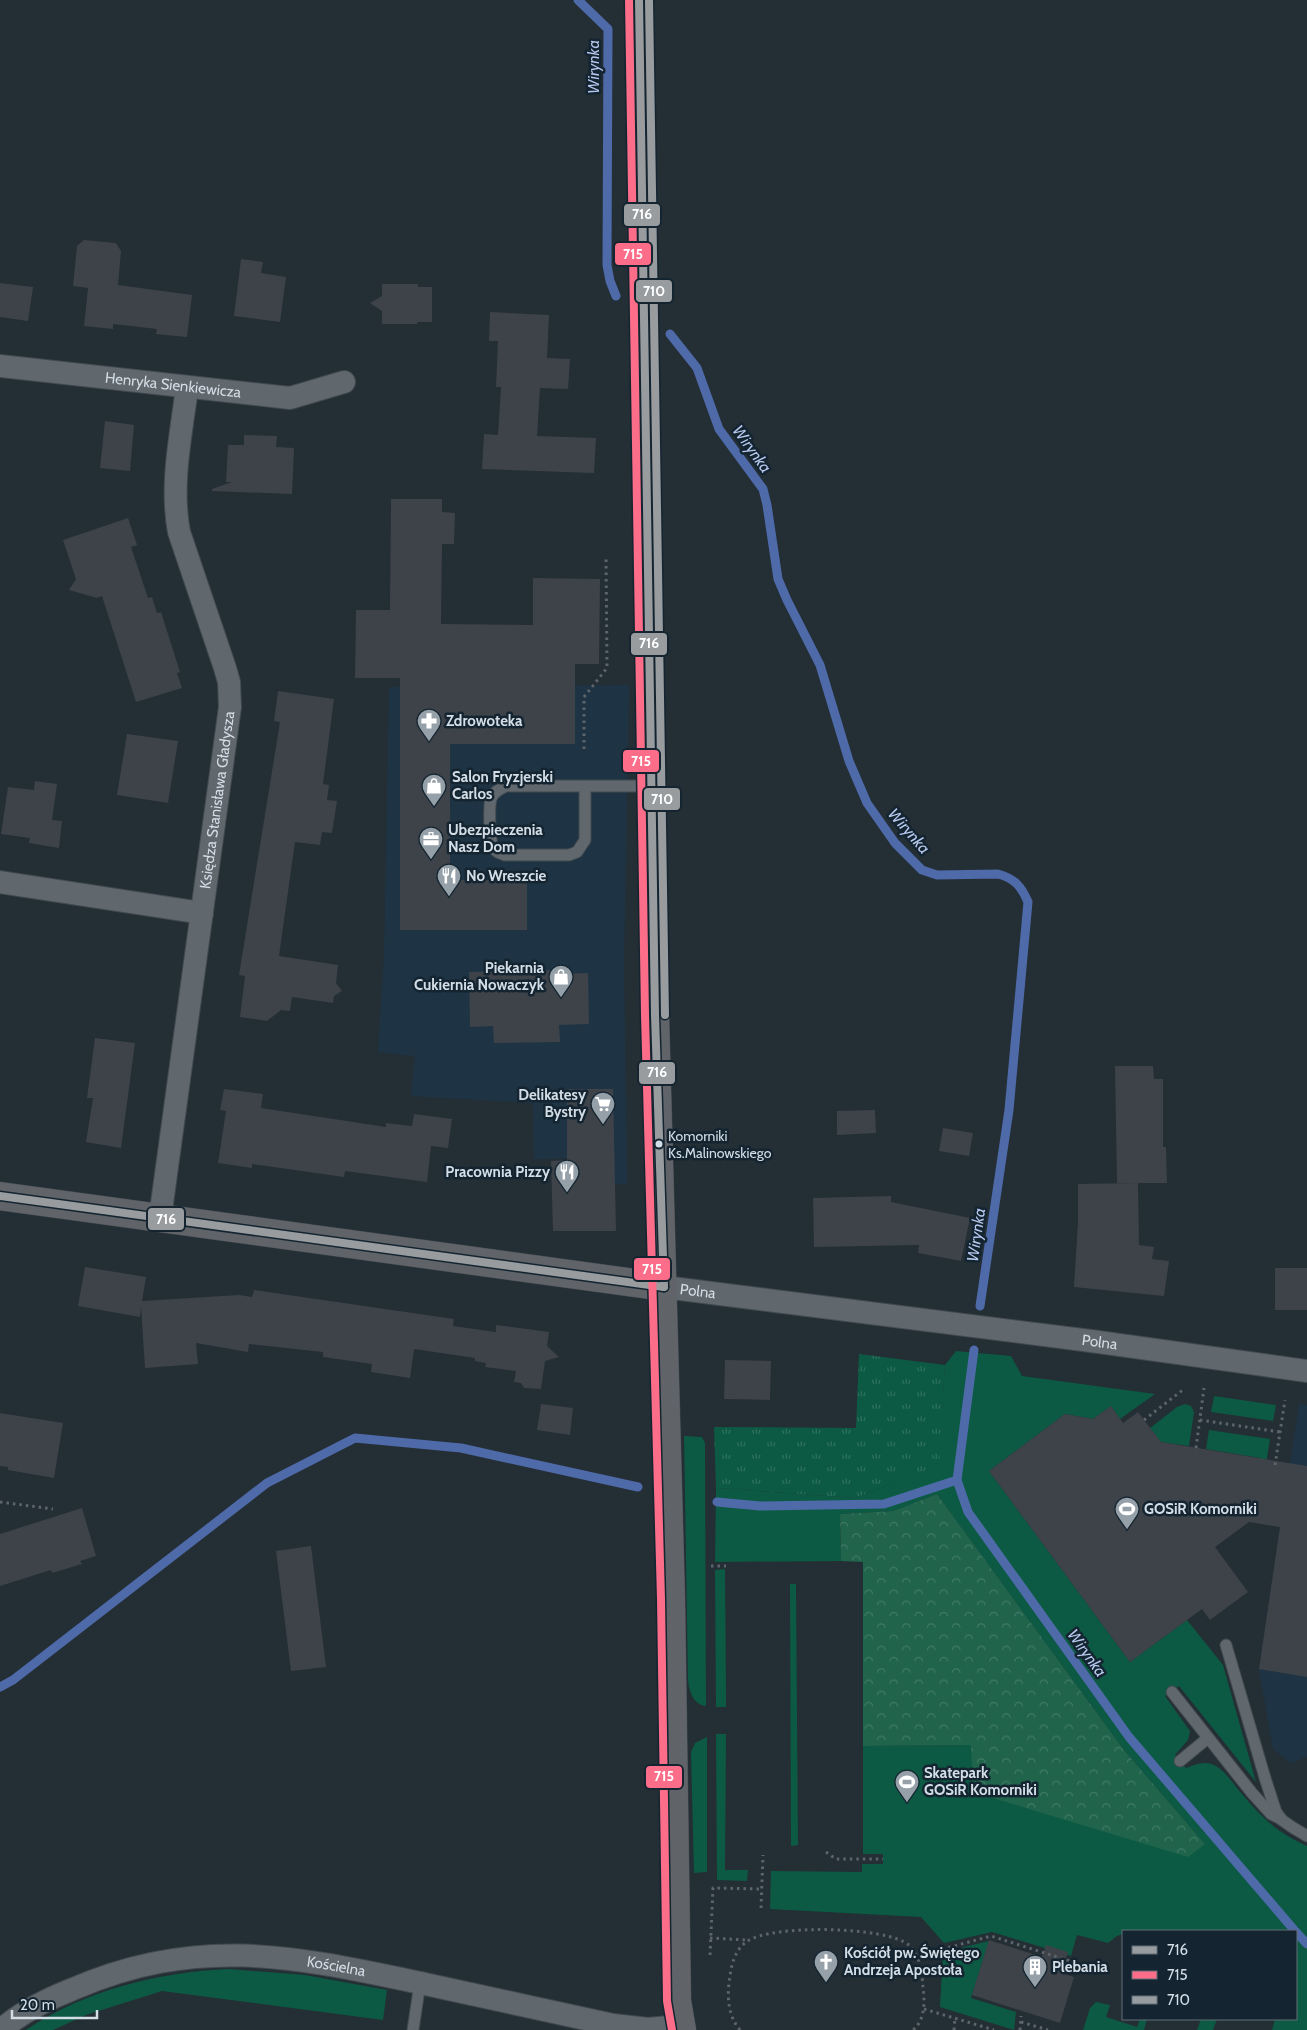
<svg xmlns="http://www.w3.org/2000/svg" width="1307" height="2030" viewBox="0 0 1307 2030" font-family="Cabin,sans-serif">
<defs>
<pattern id="forest-crowns" width="20" height="18" patternUnits="userSpaceOnUse" patternTransform="scale(1.25)"><rect width="20" height="18" fill="#20644c"/><path d="M2 6a3 3 0 1 1 6 0M12 15a3 3 0 1 1 6 0" fill="none" stroke="#407a66"/></pattern>
<pattern id="park-tufts" width="24" height="20" patternUnits="userSpaceOnUse" patternTransform="scale(1.25)"><rect width="24" height="20" fill="#0c5a43"/><path d="M3 7l-1-3M5 7V3M7 7l1-3M15 17l-1-3M17 17v-4M19 17l1-3" fill="none" stroke="#2e715e"/></pattern>
</defs>
<rect width="100%" height="100%" fill="#242e35"/>
<g fill="#1e3444">
<path d="M629,685L624,962L627,1184L585,1185L583,1158L534,1159L533,1103L411,1096L415,1056L378,1052L384,956L389,687Z"/>
<path d="M1299,1404L1307,1405V1757L1291,1763L1273,1749L1259,1669Z"/>
</g>
<g fill="#0c5a43">
<path d="M956,1351L1011,1356L1022,1376L1155,1394L1120,1419L1111,1406L1093,1419L1065,1414L989,1471L1130,1662L1187,1620L1223,1665L1256,1782L1179,1686L1165,1696L1190,1731L1188,1740L1175,1755L1186,1768C1196,1764 1206,1760 1216,1766C1226,1772 1234,1785 1242,1794C1263,1819 1277,1832 1307,1846V2030H1272L1275,2019H1296V1931H1123V1934L1117,1936L1108,1943L1077,1935L1071,1956L992,1932L944,1943L921,1917L770,1909L771,1871L862,1872V1864H883V1854H863V1746L971,1745L1205,1844L1124,1750L937,1494L893,1511L840,1514L841,1561L715,1562L716,1488L855,1498L938,1466L945,1365Z"/>
<path d="M1214,1396L1276,1405L1273,1421L1211,1412Z"/>
<path d="M1185,1404L1191,1406L1194,1412L1189,1446L1161,1442L1150,1428L1177,1407Z"/>
<path d="M1209,1430L1270,1439L1266,1464L1260,1463V1458L1206,1449Z"/>
<path d="M684,1436L702,1437L705,1443L706,1706C693,1705 689,1691 688,1680Z"/>
<path d="M725,1569L726,1695V1707H716L715,1570Z"/>
<path d="M790,1584H796L798,1845L791,1846Z"/>
<path d="M716,1734H726L725,1870H748L747,1881L717,1880Z"/>
<path d="M707,1737V1872L694,1873L691,1752L695,1743Z"/>
<path d="M989,1941L971,1998L1016,2012L1014,2030L940,2007L943,1952Z"/>
<path d="M229,1969L305,1975L387,1990L383,2020L162,1991L86,2015L53,2030H26C85,1990 159,1972 229,1969Z"/>
<path d="M1096,2002L1110,2005L1106,2017L1137,2027L1140,2019H1147L1144,2030H1083L1090,2008Z"/>
<path d="M1201,2019H1217L1213,2030H1197Z"/>
</g>
<path fill="url(#forest-crowns)" d="M937,1494L1124,1750L1205,1844L1188,1857L973,1792L971,1745L863,1746V1562L841,1561L840,1514L893,1511Z"/>
<path fill="url(#park-tufts)" d="M859,1354L945,1365L939,1466L855,1498L716,1488L714,1427L856,1428Z"/>
<g fill="none" stroke-linecap="round" stroke-linejoin="round">
<g stroke="#4e6aa8" stroke-width="9">
<path d="M578,0L608,29L607,265L610,281L616,296"/>
<path d="M670,334L697,368L719,429L763,489L767,505L778,579L787,600L820,665L849,761L867,803L895,843L922,870L937,875L998,874C1014,878 1022,887 1028,902L1009,1110L980,1306"/>
<path d="M974,1350L957,1480L968,1512L1129,1737L1295,1931"/>
<path d="M717,1502L760,1506L884,1504L957,1480"/>
<path d="M0,1687L13,1680L267,1483L355,1438L461,1448L638,1487"/>
<path d="M1296,1932L1307,1944"/>
</g>
</g>
<g fill="#3e434a">
<path d="M84,240L116,243L121,251L118,285L192,295L187,337L156,334L157,329L113,324V329L84,326L88,288L73,286L77,246Z"/>
<path d="M241,259L263,262L261,273L286,277L280,322L234,316Z"/>
<path d="M0,283L33,287L28,321L0,317Z"/>
<path d="M382,284H418V287H432V322H418L417,324H382V311L370,303L382,296Z"/>
<path d="M490,312L549,315L547,358L570,359L568,389L540,388L537,436L596,438L594,473L482,469L484,434L498,435L501,387H496L498,341H489Z"/>
<path d="M105,421L134,425L130,471L100,468Z"/>
<path d="M244,435L277,436L276,447L294,448L292,494L212,491V489L232,482H226L228,445H244Z"/>
<path d="M391,499H442V512L455,513L454,544H442L441,624L533,625V578L600,579L599,664H575V744H450V880H527V930H400V678H355L356,610H390Z"/>
<path d="M128,518L137,545L131,547L148,598L152,597L157,613L161,612L180,672L177,673L182,688L136,702L102,596L97,598L69,590L76,579L63,540Z"/>
<path d="M278,691L334,699L323,784L329,785L327,800L337,801L332,833L322,832L320,845L295,842L279,956L338,965L336,983L342,991L334,996L333,1003L292,997L290,1011L281,1010L267,1021L240,1017L245,976L239,975L280,722L274,721Z"/>
<path d="M127,734L178,741L168,803L117,795Z"/>
<path d="M35,781L57,784L52,820L62,821L59,848L29,843L30,838L1,834L8,787L34,790Z"/>
<path d="M558,970V974L588,973L589,1024L559,1025L560,1042L494,1043L493,1026L470,1027L469,972Z"/>
<path d="M95,1038L135,1043L121,1148L86,1142L93,1098H87Z"/>
<path d="M1115,1066H1153L1154,1079H1163V1147H1166L1167,1183H1117Z"/>
<path d="M224,1089L263,1094L261,1108L386,1127V1123L412,1126L414,1114L452,1119L448,1148L431,1146L427,1182L345,1171L344,1177L252,1164V1168L218,1163L226,1111L220,1110Z"/>
<path d="M567,1089H613L616,1231H553L551,1161L567,1160Z"/>
<path d="M875,1110L876,1133L837,1135V1111Z"/>
<path d="M943,1128L973,1133L969,1156L939,1151Z"/>
<path d="M1138,1183L1139,1245L1154,1247L1152,1259L1169,1261L1164,1296L1074,1287L1078,1222V1184Z"/>
<path d="M891,1196V1202L970,1218L961,1261L918,1253L919,1245L814,1247L813,1198Z"/>
<path d="M85,1267L146,1277L142,1301L239,1295L252,1297L254,1290L454,1319L453,1326L496,1332V1325L549,1332L547,1346L559,1357L545,1361L541,1389L524,1388L521,1383L514,1382L516,1371L485,1367L486,1363L475,1361V1358L414,1349L410,1378L371,1372L372,1364L323,1357V1352L249,1344L248,1352L196,1343L198,1364L145,1368L141,1306L140,1317L78,1306Z"/>
<rect x="1275" y="1268" width="32" height="42"/>
<path d="M725,1360L771,1361L770,1400L724,1399Z"/>
<path d="M541,1404L573,1408L570,1435L537,1430Z"/>
<path d="M1111,1406L1123,1423L1138,1412L1161,1442L1307,1466V1677L1259,1669L1280,1527L1249,1522L1215,1547L1248,1592L1210,1620L1202,1609L1130,1662L989,1471L1065,1414L1093,1419Z"/>
<path d="M0,1413L63,1423L54,1478L8,1470V1467L0,1466Z"/>
<path d="M82,1508L96,1556L80,1561L82,1564L52,1573L51,1570L0,1586V1534Z"/>
<path d="M311,1546L326,1667L291,1671L276,1551Z"/>
<path d="M989,1940L1042,1957L1046,1945L1068,1952L1061,1973L1074,1977L1060,2023L972,1995Z"/>
</g>
<g fill="none" stroke-linecap="round" stroke-linejoin="round">
<defs>
<g id="lane">
<path d="M585,786V840L577,852L569,855H505C499,853 495,852 493,846C489,839 489,806 491,799C493,792 500,789 506,786H651"/>
<path d="M1226,1645L1265,1778L1276,1812L1282,1820L1292,1827L1307,1836"/>
<path d="M1172,1692L1252,1793L1271,1814L1281,1819"/>
<path d="M1180,1761L1208,1738"/>
<path d="M413,2030L420,1983"/>
</g>
<g id="street">
<path id="s1" d="M0,366L290,398L344,382"/>
<path d="M0,882L202,913"/>
<path id="s2" d="M160,1218L230,707L229,682L225,668L179,532C170,485 181,435 187,388"/>
<path id="s3" d="M664,1287L1091,1341L1307,1371"/>
<path id="s4" d="M1,2030C21,2012 48,1999 73,1989C199,1934 297,1957 425,1984C488,1998 550,2011 613,2025L648,2029L680,2026"/>
</g>
<g id="secondary">
<path d="M639,0L655,1015L671,1599L677,2001L682,2030"/>
<path d="M0,1196L664,1287"/>
</g>
</defs>
<use href="#lane" stroke="#414a50" stroke-width="13"/>
<use href="#street" stroke="#414a50" stroke-width="24"/>
<use href="#secondary" stroke="#414a50" stroke-width="29"/>
<g stroke="#5d646a" stroke-width="3" stroke-dasharray="2.5 4" stroke-linecap="butt">
<path d="M584,749V697L607,668L606,557"/>
<path d="M1144,1420L1184,1389"/>
<path d="M1200,1420L1280,1432"/>
<path d="M1196,1448L1204,1388"/>
<path d="M1275,1465L1285,1400"/>
<path d="M0,1502L53,1509"/>
<path d="M711,1566H726"/>
<path d="M826,1852L836,1859H883"/>
<path d="M761,1908L763,1855"/>
<path d="M710,1938L747,1940"/>
<path d="M710,1955L713,1888L762,1889"/>
<path d="M917,1956L991,1936L1092,1968"/>
<path d="M924,2009L994,2030"/>
<path d="M1021,2022L1048,2030"/>
<path d="M740,2030C729,2017 727,2000 729,1983C731,1968 733,1952 746,1942C770,1924 886,1926 909,1945C920,1955 922,1973 923,1987C925,2002 925,2020 913,2030"/>
<path d="M954,2030L955,2017"/>
<path d="M1020,2030L1021,2016"/>
</g>
<use href="#lane" stroke="#60676d" stroke-width="11"/>
<use href="#street" stroke="#60676d" stroke-width="22"/>
<use href="#secondary" stroke="#606469" stroke-width="28"/>
<defs>
<g id="bus-1">
<path d="M639,0L655,1015L664,1287"/>
<path d="M0,1196L664,1287"/>
</g>
<path id="bus-2" d="M629,0L645,1015L661,1599L667,2001L672,2030"/>
<path id="bus-3" d="M649,0L665,1015"/>
</defs>
<use href="#bus-1" stroke="#142531" stroke-width="11"/>
<use href="#bus-2" stroke="#142531" stroke-width="11"/>
<use href="#bus-3" stroke="#142531" stroke-width="11"/>
<use href="#bus-1" stroke="#989c9f" stroke-width="8"/>
<use href="#bus-2" stroke="#fb6d88" stroke-width="8"/>
<use href="#bus-3" stroke="#989c9f" stroke-width="8"/>
</g>
<defs>
<symbol id="pharmacy-pin" viewBox="-11 -11 22 30"><path d="M0 17L-7.5 6A9.5 9.5 0 1 1 7.5 6Z" fill="#96a0a8" stroke="#142531"/><path d="M-2-6h4v4h4v4h-4v4h-4v-4h-4v-4h4Z" fill="#fff"/></symbol>
<symbol id="shop-pin" viewBox="-11 -11 22 30"><path d="M0 17L-7.5 6A9.5 9.5 0 1 1 7.5 6Z" fill="#96a0a8" stroke="#142531"/><path d="M-5-2.5h2.3a2.7 3.5 0 0 1 5.4 0H5L5.5 6h-11ZM-1.5-2.5h3a1.5 2.3 0 0 0-3 0Z" fill="#fff"/></symbol>
<symbol id="office-pin" viewBox="-11 -11 22 30"><path d="M0 17L-7.5 6A9.5 9.5 0 1 1 7.5 6Z" fill="#96a0a8" stroke="#142531"/><path d="M-6-3h4V-5.5h4V-3h4V5H-6ZM-1-4.5V-3h2v-1.5ZM-6 0V1H6V0Z" fill="#fff"/></symbol>
<symbol id="restaurant-pin" viewBox="-11 -11 22 30"><path d="M0 17L-7.5 6A9.5 9.5 0 1 1 7.5 6Z" fill="#96a0a8" stroke="#142531"/><path d="M-5-6h1v4h1v-4h1v4h1v-4h1v5L-1.5 .5V6h-2V.5L-5-1ZM5-6V6H3V1.5H1.5Q1.5-4 5-6Z" fill="#fff"/></symbol>
<symbol id="supermarket-pin" viewBox="-11 -11 22 30"><path d="M0 17L-7.5 6A9.5 9.5 0 1 1 7.5 6Z" fill="#96a0a8" stroke="#142531"/><path d="M-6-5.5h2.5l.6 2H6L4.5 2H-2.5L-4.4-4H-6ZM-1.5 3.2a1.3 1.3 0 1 0 .1 0ZM3 3.2a1.3 1.3 0 1 0 .1 0Z" fill="#fff"/></symbol>
<symbol id="stadium-pin" viewBox="-11 -11 22 30"><path d="M0 17L-7.5 6A9.5 9.5 0 1 1 7.5 6Z" fill="#96a0a8" stroke="#142531"/><path d="M0-5a6.5 5 0 1 0 0 10a6.5 5 0 1 0 0-10ZM-3.5-1.8h7v3.6h-7Z" fill="#fff"/></symbol>
<symbol id="church-pin" viewBox="-11 -11 22 30"><path d="M0 17L-7.5 6A9.5 9.5 0 1 1 7.5 6Z" fill="#96a0a8" stroke="#142531"/><path d="M-1.2-6h2.4v3.5h3.3v2.4h-3.3V6h-2.4V-.1h-3.3v-2.4h3.3Z" fill="#fff"/></symbol>
<symbol id="building-pin" viewBox="-11 -11 22 30"><path d="M0 17L-7.5 6A9.5 9.5 0 1 1 7.5 6Z" fill="#96a0a8" stroke="#142531"/><path d="M-4-6H4V6H1V3H-1V6H-4ZM-2.5-4.3h1.7v1.8h-1.7ZM.8-4.3h1.7v1.8H.8ZM-2.5-1h1.7V.8h-1.7ZM.8-1h1.7V.8H.8Z" fill="#fff"/></symbol>
</defs>
<g fill-rule="evenodd">
<use href="#pharmacy-pin" x="415" y="707" width="28" height="38"/>
<use href="#shop-pin" x="420" y="772" width="28" height="38"/>
<use href="#office-pin" x="417" y="825" width="28" height="38"/>
<use href="#restaurant-pin" x="435" y="862" width="28" height="38"/>
<use href="#shop-pin" x="547" y="963" width="28" height="38"/>
<use href="#supermarket-pin" x="589" y="1090" width="28" height="38"/>
<use href="#restaurant-pin" x="553" y="1158" width="28" height="38"/>
<use href="#stadium-pin" x="1113" y="1495" width="28" height="38"/>
<use href="#stadium-pin" x="893" y="1768" width="28" height="38"/>
<use href="#church-pin" x="812" y="1948" width="28" height="38"/>
<use href="#building-pin" x="1021" y="1953" width="28" height="38"/>
</g>
<circle fill="#d3dde6" stroke="#142531" stroke-width="2" cx="659" cy="1144" r="4.5"/>
<g text-anchor="middle" dominant-baseline="central" stroke-width="5" stroke-linejoin="round" paint-order="stroke">
<g font-size="14" fill="#d3dde6" stroke="#142531" text-anchor="start">
<text x="668" y="1136">Komorniki<tspan x="668" dy="17">Ks.Malinowskiego</tspan></text>
</g>
<g font-size="15" fill="#d3dde6" stroke="#142531">
<text stroke="none"><textPath href="#s1" startOffset="174">Henryka Sienkiewicza</textPath></text>
<text stroke="none"><textPath href="#s2" startOffset="422">Księdza Stanisława Gładysza</textPath></text>
<text stroke="none"><textPath href="#s3" startOffset="34">Polna</textPath></text>
<text stroke="none"><textPath href="#s3" startOffset="439">Polna</textPath></text>
<text stroke="none"><textPath href="#s4" startOffset="352">Kościelna</textPath></text>
</g>
<g font-size="15" font-weight="bold" fill="#d3dde6" stroke="#142531" text-anchor="start">
<text x="446" y="721">Zdrowoteka</text>
<text x="452" y="777">Salon Fryzjerski<tspan x="452" dy="17">Carlos</tspan></text>
<text x="448" y="830">Ubezpieczenia<tspan x="448" dy="17">Nasz Dom</tspan></text>
<text x="466" y="876">No Wreszcie</text>
<text x="544" y="968" text-anchor="end">Piekarnia<tspan x="544" dy="17">Cukiernia Nowaczyk</tspan></text>
<text x="586" y="1095" text-anchor="end">Delikatesy<tspan x="586" dy="17">Bystry</tspan></text>
<text x="550" y="1172" text-anchor="end">Pracownia Pizzy</text>
<text x="1144" y="1509">GOSiR Komorniki</text>
<text x="924" y="1773">Skatepark<tspan x="924" dy="17">GOSiR Komorniki</tspan></text>
<text x="844" y="1953">Kościół pw. Świętego<tspan x="844" dy="17">Andrzeja Apostoła</tspan></text>
<text x="1052" y="1967">Plebania</text>
</g>
<g font-size="16" font-style="italic" fill="#b7c9ef" stroke="#142531">
<text transform="translate(593 67) rotate(-90)">Wirynka</text>
<text transform="translate(752 449) rotate(54)">Wirynka</text>
<text transform="translate(909 831) rotate(49)">Wirynka</text>
<text transform="translate(976 1235) rotate(-82)">Wirynka</text>
<text transform="translate(1087 1653) rotate(54)">Wirynka</text>
</g>
</g>
<g stroke="#142531" stroke-width="2">
<rect x="623" y="203" width="38" height="24" rx="5" fill="#989c9f"/>
<rect x="614" y="242" width="38" height="24" rx="5" fill="#fb6d88"/>
<rect x="635" y="279" width="38" height="24" rx="5" fill="#989c9f"/>
<rect x="630" y="632" width="38" height="24" rx="5" fill="#989c9f"/>
<rect x="622" y="749" width="38" height="24" rx="5" fill="#fb6d88"/>
<rect x="643" y="787" width="38" height="24" rx="5" fill="#989c9f"/>
<rect x="638" y="1061" width="38" height="24" rx="5" fill="#989c9f"/>
<rect x="147" y="1207" width="38" height="24" rx="5" fill="#989c9f"/>
<rect x="633" y="1257" width="38" height="24" rx="5" fill="#fb6d88"/>
<rect x="645" y="1765" width="38" height="24" rx="5" fill="#fb6d88"/>
</g>
<g font-size="14" text-anchor="middle" font-weight="bold" fill="#fff">
<text x="642" y="219">716</text>
<text x="633" y="259">715</text>
<text x="654" y="296">710</text>
<text x="649" y="648">716</text>
<text x="641" y="766">715</text>
<text x="662" y="804">710</text>
<text x="657" y="1077">716</text>
<text x="166" y="1224">716</text>
<text x="652" y="1274">715</text>
<text x="664" y="1781">715</text>
</g>
<rect x="1122" y="1930" width="175" height="90" fill="#142531" stroke="#606f79"/>
<rect x="1132" y="1946" width="25" height="8" fill="#989c9f" stroke="#606f79"/>
<text x="1167" y="1955" font-size="15" fill="#d3dde6">716</text>
<rect x="1132" y="1971" width="25" height="8" fill="#fb6d88" stroke="#606f79"/>
<text x="1167" y="1980" font-size="15" fill="#d3dde6">715</text>
<rect x="1132" y="1996" width="25" height="8" fill="#989c9f" stroke="#606f79"/>
<text x="1167" y="2005" font-size="15" fill="#d3dde6">710</text>
<path d="M12 2010v8h85v-8" fill="none" stroke="#d3dde6" stroke-width="2.5"/>
<text x="20" y="2010" font-size="15" fill="#d3dde6" stroke="#142531" stroke-width="4" paint-order="stroke">20 m</text>
</svg>
